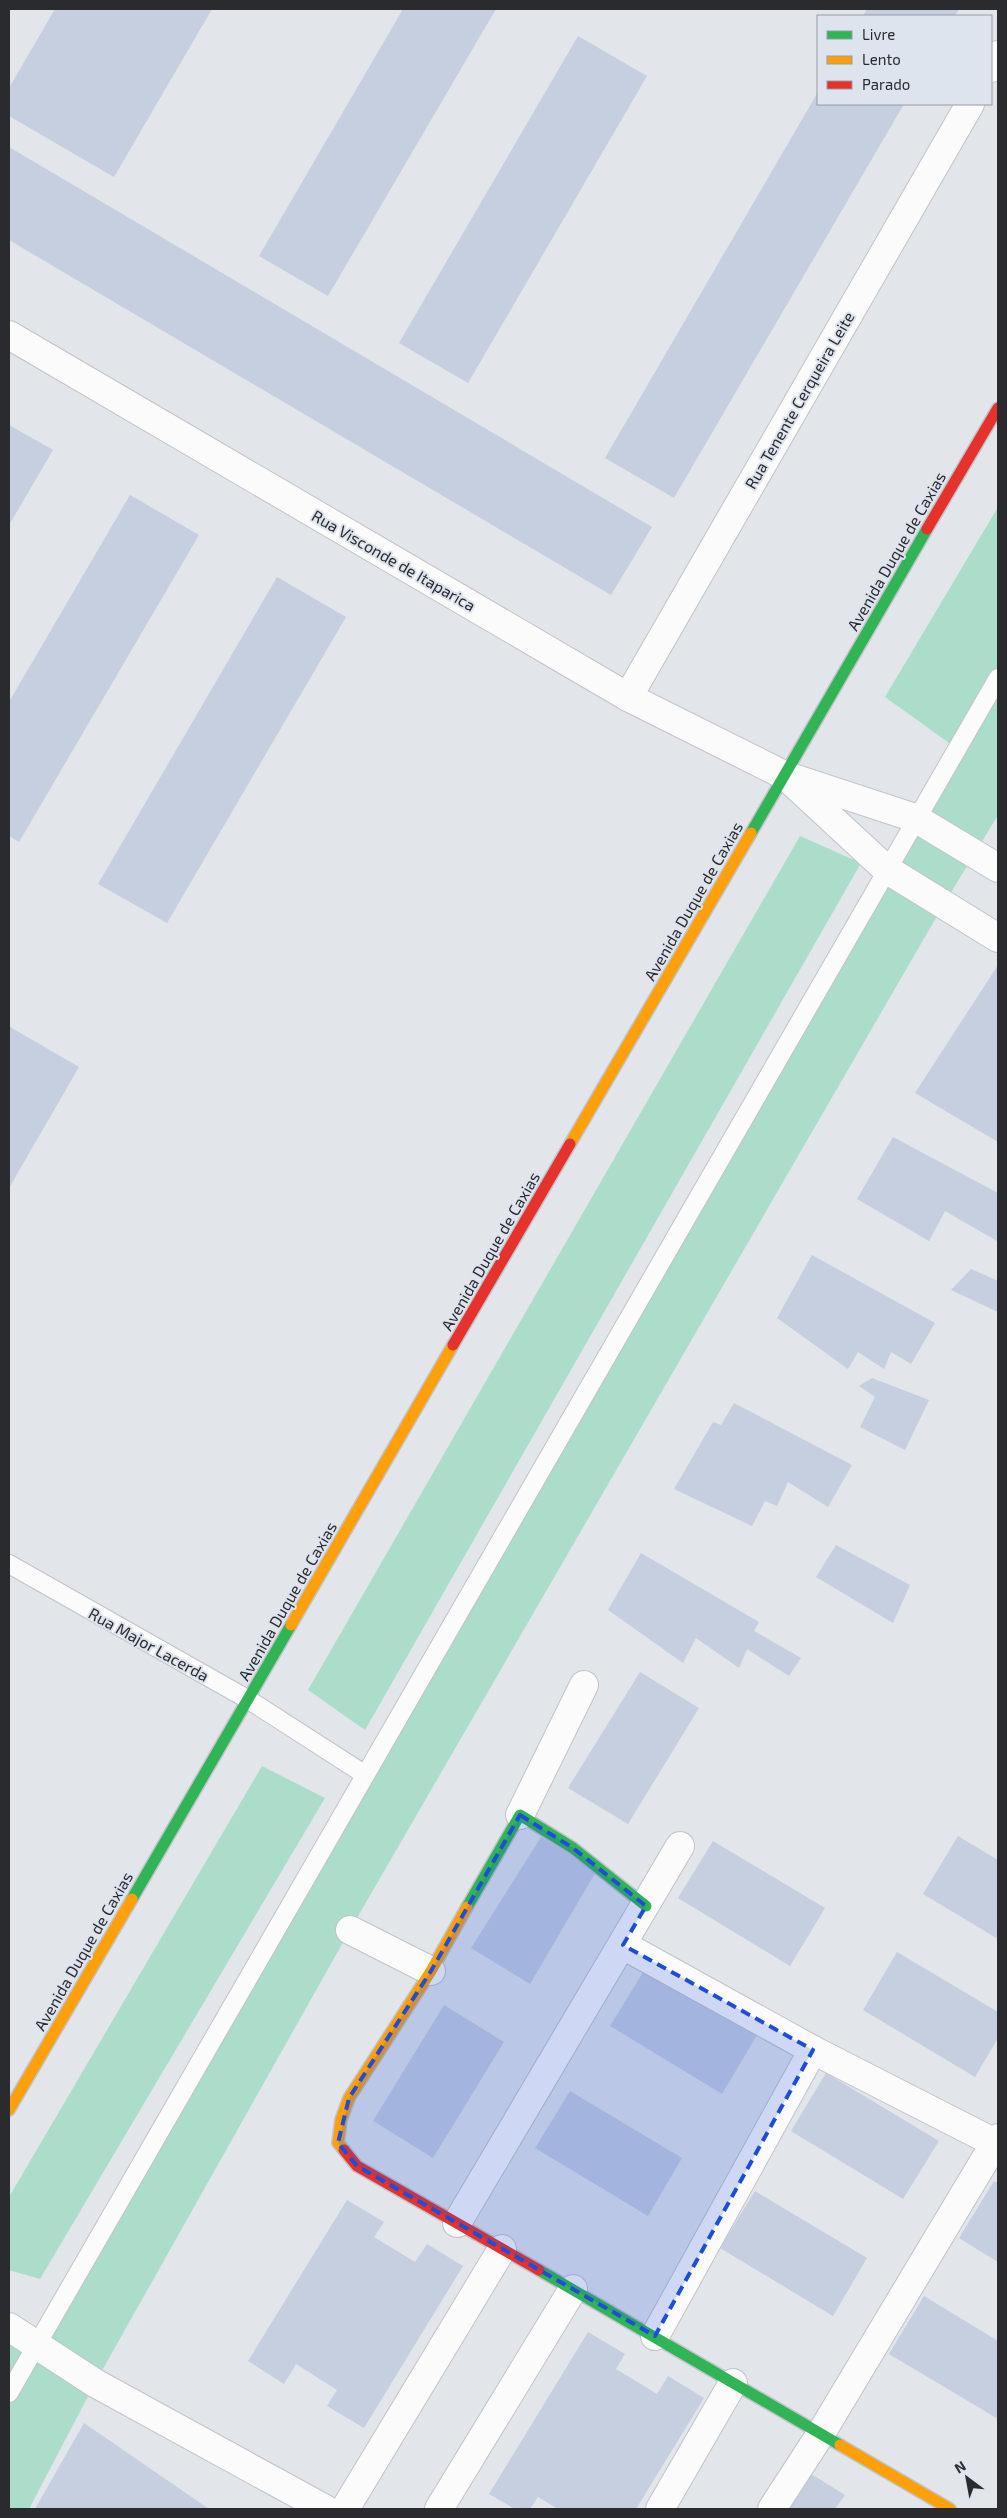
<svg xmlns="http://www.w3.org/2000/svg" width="1007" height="2518" viewBox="0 0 1007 2518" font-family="'Exo 2',sans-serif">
<rect width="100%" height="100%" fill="#e2e5ea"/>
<g fill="#acddcb">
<path d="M998,507V815L944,904L350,1930L95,2383L29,2509H9V2330L37,2343L956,748L885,697Z"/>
<path d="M800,836L861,863L365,1730L308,1690Z"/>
<path d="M262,1766L325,1798L40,2279L9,2270V2197Z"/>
</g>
<g fill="#c5cfe0">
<path d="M55,9H212L114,177L9,116V88Z"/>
<path d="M403,9H496L328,296L259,256Z"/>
<path d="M867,9H959L955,16H863Z"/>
<path d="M578,36L647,76L468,383L399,343Z"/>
<path d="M818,92V104H904L674,498L605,458Z"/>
<path d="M9,147L652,527L611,595L9,240Z"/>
<path d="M9,425L53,450L9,525Z"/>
<path d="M130,495L199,535L19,842L9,836V702Z"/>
<path d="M277,577L346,617L167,923L98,884Z"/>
<path d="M998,965V1142L915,1093Z"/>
<path d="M10,1027L79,1067L9,1188V1030Z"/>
<path d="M893,1137L998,1193L997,1241L945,1211L929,1241L857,1199Z"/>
<path d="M812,1255L935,1323L911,1364L891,1352L884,1369L858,1352L848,1369L777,1318Z"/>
<path d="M971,1269L998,1281V1312L951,1290Z"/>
<path d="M872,1378L929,1400L905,1450L860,1427L875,1397L859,1386Z"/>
<path d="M734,1403L852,1465L828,1507L788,1482L777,1506L765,1501L752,1526L674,1489L713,1422L721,1425Z"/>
<path d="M836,1545L910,1585L893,1623L816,1577Z"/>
<path d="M641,1553L759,1622L754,1631L801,1658L789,1676L747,1649L739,1668L696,1638L683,1663L608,1610Z"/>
<path d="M640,1672L699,1708L628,1824L568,1788Z"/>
<path d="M958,1836L998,1860V1939L923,1894Z"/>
<path d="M541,1837L597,1870L530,1984L471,1948Z"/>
<path d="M713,1841L825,1908L790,1966L678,1898Z"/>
<path d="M897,1952L998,2012V2038L975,2077L863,2010Z"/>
<path d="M645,1969L757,2035L722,2094L610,2026Z"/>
<path d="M444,2005L504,2042L433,2158L373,2121Z"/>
<path d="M826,2073L939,2141L903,2199L791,2131Z"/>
<path d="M570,2091L682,2158L648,2216L535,2148Z"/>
<path d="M994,2181L998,2183V2262L959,2238Z"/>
<path d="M755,2191L867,2258L833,2316L720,2248Z"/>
<path d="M347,2200L384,2222L374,2237L415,2262L427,2244L463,2266L364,2428L327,2406L337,2390L296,2364L284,2384L248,2361Z"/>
<path d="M924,2296L998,2341V2419L889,2354Z"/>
<path d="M588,2332L625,2354L616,2369L657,2394L668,2376L704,2398L636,2509H558L538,2497L530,2509H515L489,2494Z"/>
<path d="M84,2423L209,2509H35Z"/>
<path d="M808,2472L845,2495L835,2509H785Z"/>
</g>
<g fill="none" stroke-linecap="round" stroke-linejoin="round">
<defs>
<g id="lane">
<path d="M9,1564L249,1700L364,1774"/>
<path d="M9,2393L998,678"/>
</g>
<g id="street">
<path d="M991,68L998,55"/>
<path d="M9,335L628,697L784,775L915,818L998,868"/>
<path d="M628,697L970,104"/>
<path d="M791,781L886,869L998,938"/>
<path d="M520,1815L584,1685"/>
<path d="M350,1930L431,1971"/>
<path d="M623,1945L813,2050L995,2143"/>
<path d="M457,2223L680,1846"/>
<path d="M9,2327L95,2383L325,2509"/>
<path d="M655,2336L813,2050"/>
<path d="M345,2509L502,2249"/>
<path d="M439,2509L573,2289"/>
<path d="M660,2509L733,2383"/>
<path d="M772,2509L820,2435L998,2138"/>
</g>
<g id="fast">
<path d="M751,833L927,529"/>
<path d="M132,1899L291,1625"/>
<path d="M467,1907L520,1815L573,1848L646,1906"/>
<path d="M539,2270L840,2445"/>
</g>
<g id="slow">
<path d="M570,1144L751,833"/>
<path d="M291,1625L453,1345"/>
<path d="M9,2110L132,1899"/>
<path d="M344,2150L338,2143L341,2120L349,2098L431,1971L467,1907"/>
<path d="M840,2445L950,2509"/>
</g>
<g id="jam">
<path d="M927,529L998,408"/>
<path d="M453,1345L570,1144"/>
<path d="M344,2150L357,2166L539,2270"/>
</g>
</defs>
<use href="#lane" stroke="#c0c3c7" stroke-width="20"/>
<use href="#street" stroke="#c0c3c7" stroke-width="30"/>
<use href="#fast" stroke="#c0c3c7" stroke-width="14"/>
<use href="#slow" stroke="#c0c3c7" stroke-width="14"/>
<use href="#jam" stroke="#c0c3c7" stroke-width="14"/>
<use href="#lane" stroke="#fbfbfc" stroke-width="18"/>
<use href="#street" stroke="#fbfbfc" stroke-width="28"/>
<use href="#fast" stroke="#30b455" stroke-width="11"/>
<use href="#slow" stroke="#ff9f0a" stroke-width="11"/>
<use href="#jam" stroke="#e5322d" stroke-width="11"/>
</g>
<path fill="#1d4ed8" fill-opacity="0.2" stroke="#1d4ed8" stroke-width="4" stroke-dasharray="10 6" stroke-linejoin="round" d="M520,1815L573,1848L646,1906L623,1945L813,2050L655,2336L357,2166L338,2143L349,2098L431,1971Z"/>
<g text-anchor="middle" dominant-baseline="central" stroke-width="4" stroke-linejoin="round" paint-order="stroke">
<g font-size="16" fill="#292b2f" stroke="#dee4ee">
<text transform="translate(799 400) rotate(-60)">Rua Tenente Cerqueira Leite</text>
<text transform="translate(896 551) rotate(-60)">Avenida Duque de Caxias</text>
<text transform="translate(394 560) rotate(30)">Rua Visconde de Itaparica</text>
<text transform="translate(693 901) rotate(-60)">Avenida Duque de Caxias</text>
<text transform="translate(490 1251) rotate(-60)">Avenida Duque de Caxias</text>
<text transform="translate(287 1601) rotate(-60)">Avenida Duque de Caxias</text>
<text transform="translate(149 1644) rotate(29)">Rua Major Lacerda</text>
<text transform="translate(83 1951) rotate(-60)">Avenida Duque de Caxias</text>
</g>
</g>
<rect width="1007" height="2518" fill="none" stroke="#292b2f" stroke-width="20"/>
<rect x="817" y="15" width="175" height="90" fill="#dee4ee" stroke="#969aa2"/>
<rect x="827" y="31" width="25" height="8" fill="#30b455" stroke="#969aa2"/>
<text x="862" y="40" font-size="15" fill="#292b2f">Livre</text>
<rect x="827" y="56" width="25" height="8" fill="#ff9f0a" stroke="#969aa2"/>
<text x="862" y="65" font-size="15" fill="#292b2f">Lento</text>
<rect x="827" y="81" width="25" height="8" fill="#e5322d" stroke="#969aa2"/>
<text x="862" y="90" font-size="15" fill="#292b2f">Parado</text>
<g transform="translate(967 2478) rotate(328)" stroke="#dee4ee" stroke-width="4" paint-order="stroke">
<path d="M0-4L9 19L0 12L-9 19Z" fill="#292b2f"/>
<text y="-8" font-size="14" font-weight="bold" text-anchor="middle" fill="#292b2f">N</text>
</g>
</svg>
